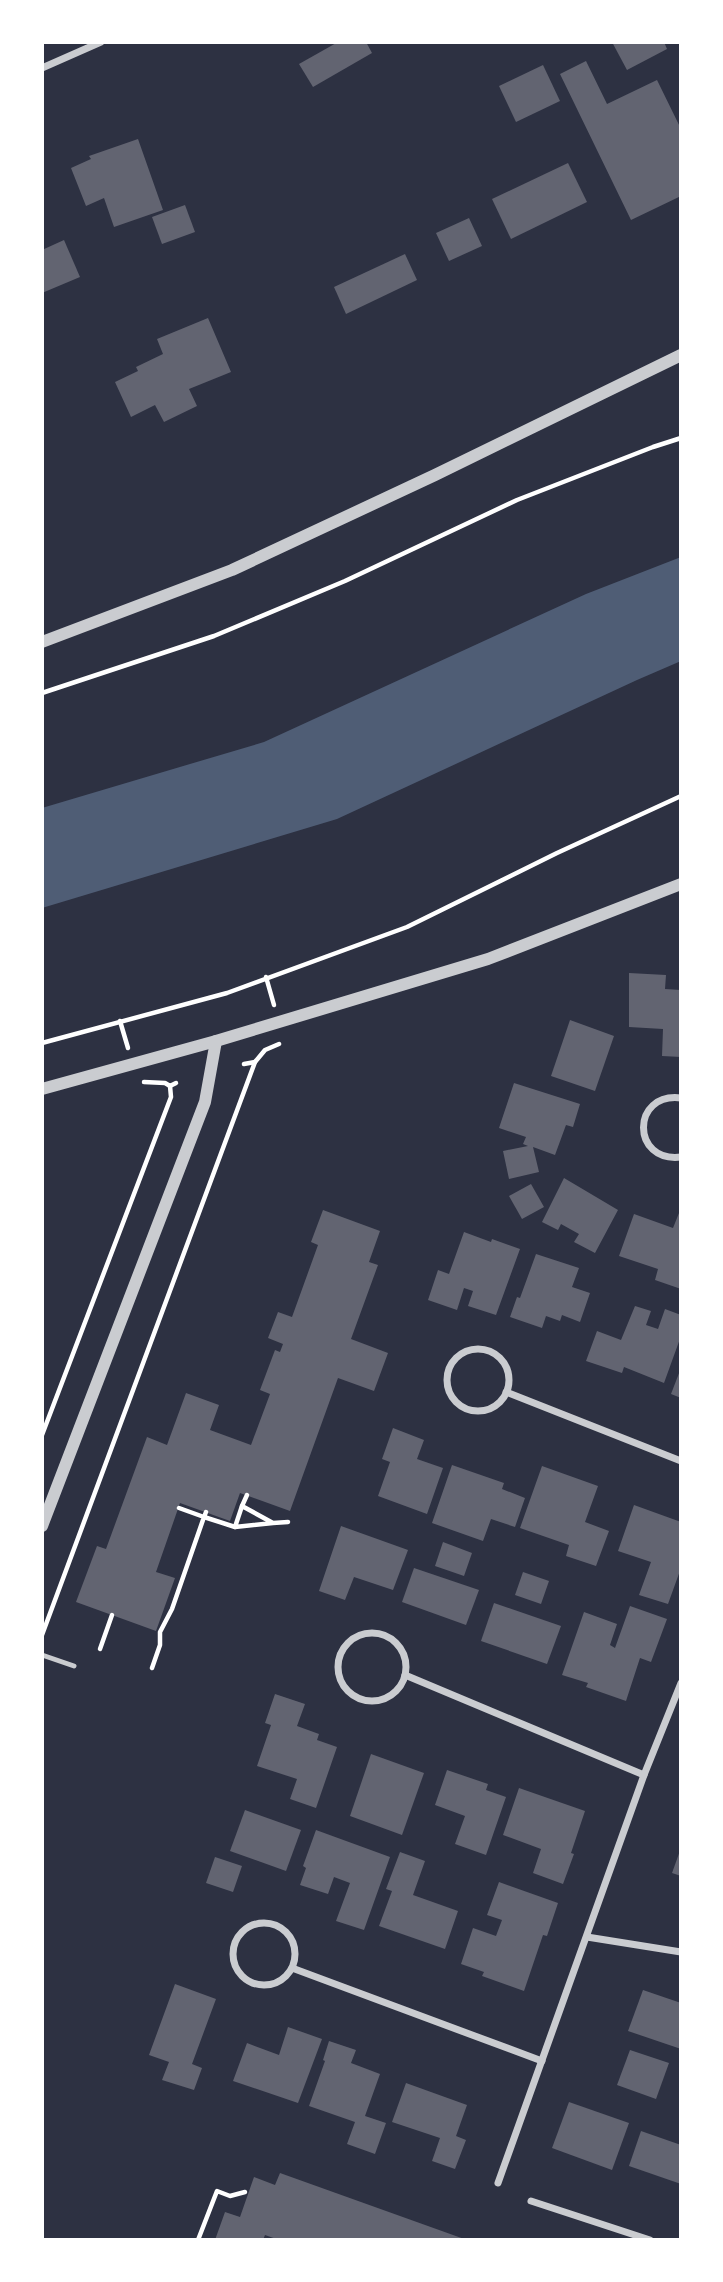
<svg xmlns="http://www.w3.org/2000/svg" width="723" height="2282" viewBox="0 0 723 2282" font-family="Figtree,sans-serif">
<rect width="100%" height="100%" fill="#2d3142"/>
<path fill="#4f5d75" d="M681,557V661L637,680L337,819L42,908V808L264,742L586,594Z"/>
<g fill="#626471">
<path d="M338,42H366L372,53L313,87L299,64Z"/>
<path d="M612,42H664L667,49L627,70Z"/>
<path d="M586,61L607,104L657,80L681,129V196L631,220L560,74Z"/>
<path d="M543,65L560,101L516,122L499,86Z"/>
<path d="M138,139L163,210L114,227L104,198L86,206L71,168L91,159L89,156Z"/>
<path d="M568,163L587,202L511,239L492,199Z"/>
<path d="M185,205L195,232L162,244L152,217Z"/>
<path d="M469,218L482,246L449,261L436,233Z"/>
<path d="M64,240L80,277L42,293V250Z"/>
<path d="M405,254L417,280L346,314L334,287Z"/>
<path d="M208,318L231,372L189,389L197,406L164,422L155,405L131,417L115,382L138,371L136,367L163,354L157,339Z"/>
<path d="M629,973L666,975L665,989L681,990V1057L662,1056L663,1029L629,1027Z"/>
<path d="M570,1020L614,1036L595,1091L551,1076Z"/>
<path d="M514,1083L580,1104L573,1127L566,1125L555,1155L533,1147L539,1172L509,1179L503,1151L528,1146L523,1144L526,1137L499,1128Z"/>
<path d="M564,1178L618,1210L595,1253L574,1242L579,1234L561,1224L558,1230L542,1222Z"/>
<path d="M531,1184L544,1207L522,1219L509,1196Z"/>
<path d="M681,1208V1289L655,1280L658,1269L619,1256L634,1214L673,1228Z"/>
<path d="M323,1210L380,1231L369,1262L378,1265L351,1339L388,1353L374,1391L338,1378L290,1511L240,1493L230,1521L180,1503L156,1572L175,1578L156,1631L76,1602L97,1546L106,1549L147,1437L167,1445L186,1393L219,1405L210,1430L251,1445L270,1394L260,1390L275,1350L280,1352L283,1344L268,1338L278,1312L292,1317L318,1245L311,1242Z"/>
<path d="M464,1232L491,1242L492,1239L520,1249L496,1315L468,1306L473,1291L464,1288L457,1310L428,1300L438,1270L449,1274Z"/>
<path d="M536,1254L579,1268L572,1287L590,1293L580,1322L562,1315L560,1321L546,1316L542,1328L510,1317L517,1297L520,1298Z"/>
<path d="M635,1306L651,1311L646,1325L658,1329L665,1309L681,1315V1336L664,1383L624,1367L622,1373L586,1361L597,1331L621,1340Z"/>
<path d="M681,1368V1398L671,1394Z"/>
<path d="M393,1428L424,1440L417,1459L443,1468L427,1514L378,1496L390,1462L382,1459Z"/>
<path d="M452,1465L504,1483L502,1489L525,1498L515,1527L491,1519L483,1541L432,1523Z"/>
<path d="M542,1466L598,1486L585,1522L609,1531L596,1566L566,1556L569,1545L520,1528Z"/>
<path d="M634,1505L681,1522V1568L668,1604L639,1595L651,1562L618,1551Z"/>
<path d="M341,1526L408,1550L393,1590L354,1577L345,1600L319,1591Z"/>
<path d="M443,1542L472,1553L464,1576L435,1566Z"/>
<path d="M414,1568L479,1590L466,1625L402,1602Z"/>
<path d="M523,1572L549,1581L541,1604L515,1595Z"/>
<path d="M494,1603L561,1626L547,1664L481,1641Z"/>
<path d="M630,1606L667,1619L651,1662L640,1658L626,1701L586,1687L588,1683L562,1675L584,1612L617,1624L610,1645L615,1648Z"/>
<path d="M275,1694L305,1704L297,1726L319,1734L317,1740L337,1747L316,1808L290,1799L297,1779L257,1766L271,1725L265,1723Z"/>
<path d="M371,1754L424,1773L402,1835L350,1816Z"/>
<path d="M447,1770L488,1784L486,1790L506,1797L486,1855L455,1844L465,1816L435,1805Z"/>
<path d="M519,1788L585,1811L571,1853L574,1854L563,1884L533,1873L541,1849L503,1835Z"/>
<path d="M245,1810L301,1830L286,1871L230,1851Z"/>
<path d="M316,1830L390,1857L364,1930L336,1921L350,1883L334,1877L328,1894L300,1885L306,1868L303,1866Z"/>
<path d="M681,1848V1876L672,1873Z"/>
<path d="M400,1852L425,1861L413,1895L458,1911L445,1949L379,1926L392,1891L386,1889Z"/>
<path d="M215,1857L242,1866L233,1892L206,1883Z"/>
<path d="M499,1882L558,1903L547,1936L543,1935L524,1991L482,1976L484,1972L461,1964L473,1928L496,1936L502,1920L487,1915Z"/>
<path d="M175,1984L216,1999L192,2064L202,2068L194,2090L162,2080L169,2062L149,2055Z"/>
<path d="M643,1990L681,2003V2049L628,2031Z"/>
<path d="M288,2027L322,2039L298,2103L233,2081L247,2043L279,2055Z"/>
<path d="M329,2041L356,2050L351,2063L380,2074L365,2116L386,2123L375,2154L347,2144L355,2122L309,2106L325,2061L323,2060Z"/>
<path d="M630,2050L669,2063L656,2099L617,2085Z"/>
<path d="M406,2083L467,2105L456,2136L466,2140L455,2169L432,2161L440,2138L392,2122Z"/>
<path d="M569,2102L629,2123L612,2170L552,2148Z"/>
<path d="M641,2131L681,2145V2184L629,2166Z"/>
<path d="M280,2173L467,2240H279L265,2235L263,2240H215L225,2212L240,2217L254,2177L275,2185Z"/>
</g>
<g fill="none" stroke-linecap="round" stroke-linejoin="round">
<g stroke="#fff" stroke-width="4.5">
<path d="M42,693L214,636L345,581L517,500L653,447L681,438"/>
<path d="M266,977L274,1005"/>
<path d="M120,1021L128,1048"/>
<path d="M42,1043L227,993L407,927L557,853L681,796"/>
<path d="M244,1064L255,1062"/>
<path d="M144,1082L165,1083L170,1086L176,1083"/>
<path d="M42,1435L171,1097L170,1086"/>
<path d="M242,1506L247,1495"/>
<path d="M206,1512L204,1517L235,1527"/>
<path d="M273,1523L235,1527L242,1506L273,1523L288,1522"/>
<path d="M42,1635L255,1062L265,1050L279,1044"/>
<path d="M100,1649L112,1615"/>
<path d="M152,1668L160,1645V1632L172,1609L204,1517L179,1508"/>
<path d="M198,2240L217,2191L230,2196L245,2192"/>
</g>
<path stroke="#caccd0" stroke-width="5" d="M42,1655L74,1666"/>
<g stroke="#caccd0" stroke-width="7">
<path d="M42,68L101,42"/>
<path d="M681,1098C631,1092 631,1163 681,1157"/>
<circle cx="478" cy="1380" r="31"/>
<path d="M506,1392L681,1461"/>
<circle cx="372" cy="1667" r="34"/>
<path d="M405,1675L644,1775"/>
<circle cx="264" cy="1954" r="31"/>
<path d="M587,1937L681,1952"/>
<path d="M292,1968L542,2061"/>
<path d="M498,2183L644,1775L681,1683"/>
<path d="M531,2201L650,2240"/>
</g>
<g stroke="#caccd0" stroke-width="12">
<path d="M42,642L232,570L435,475L681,355"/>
<path d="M42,1089L216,1041L488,959L681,884"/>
<path d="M42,1526L205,1102L216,1041"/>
</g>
</g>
<rect width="723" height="2282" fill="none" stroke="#ffffff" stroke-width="88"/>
</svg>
